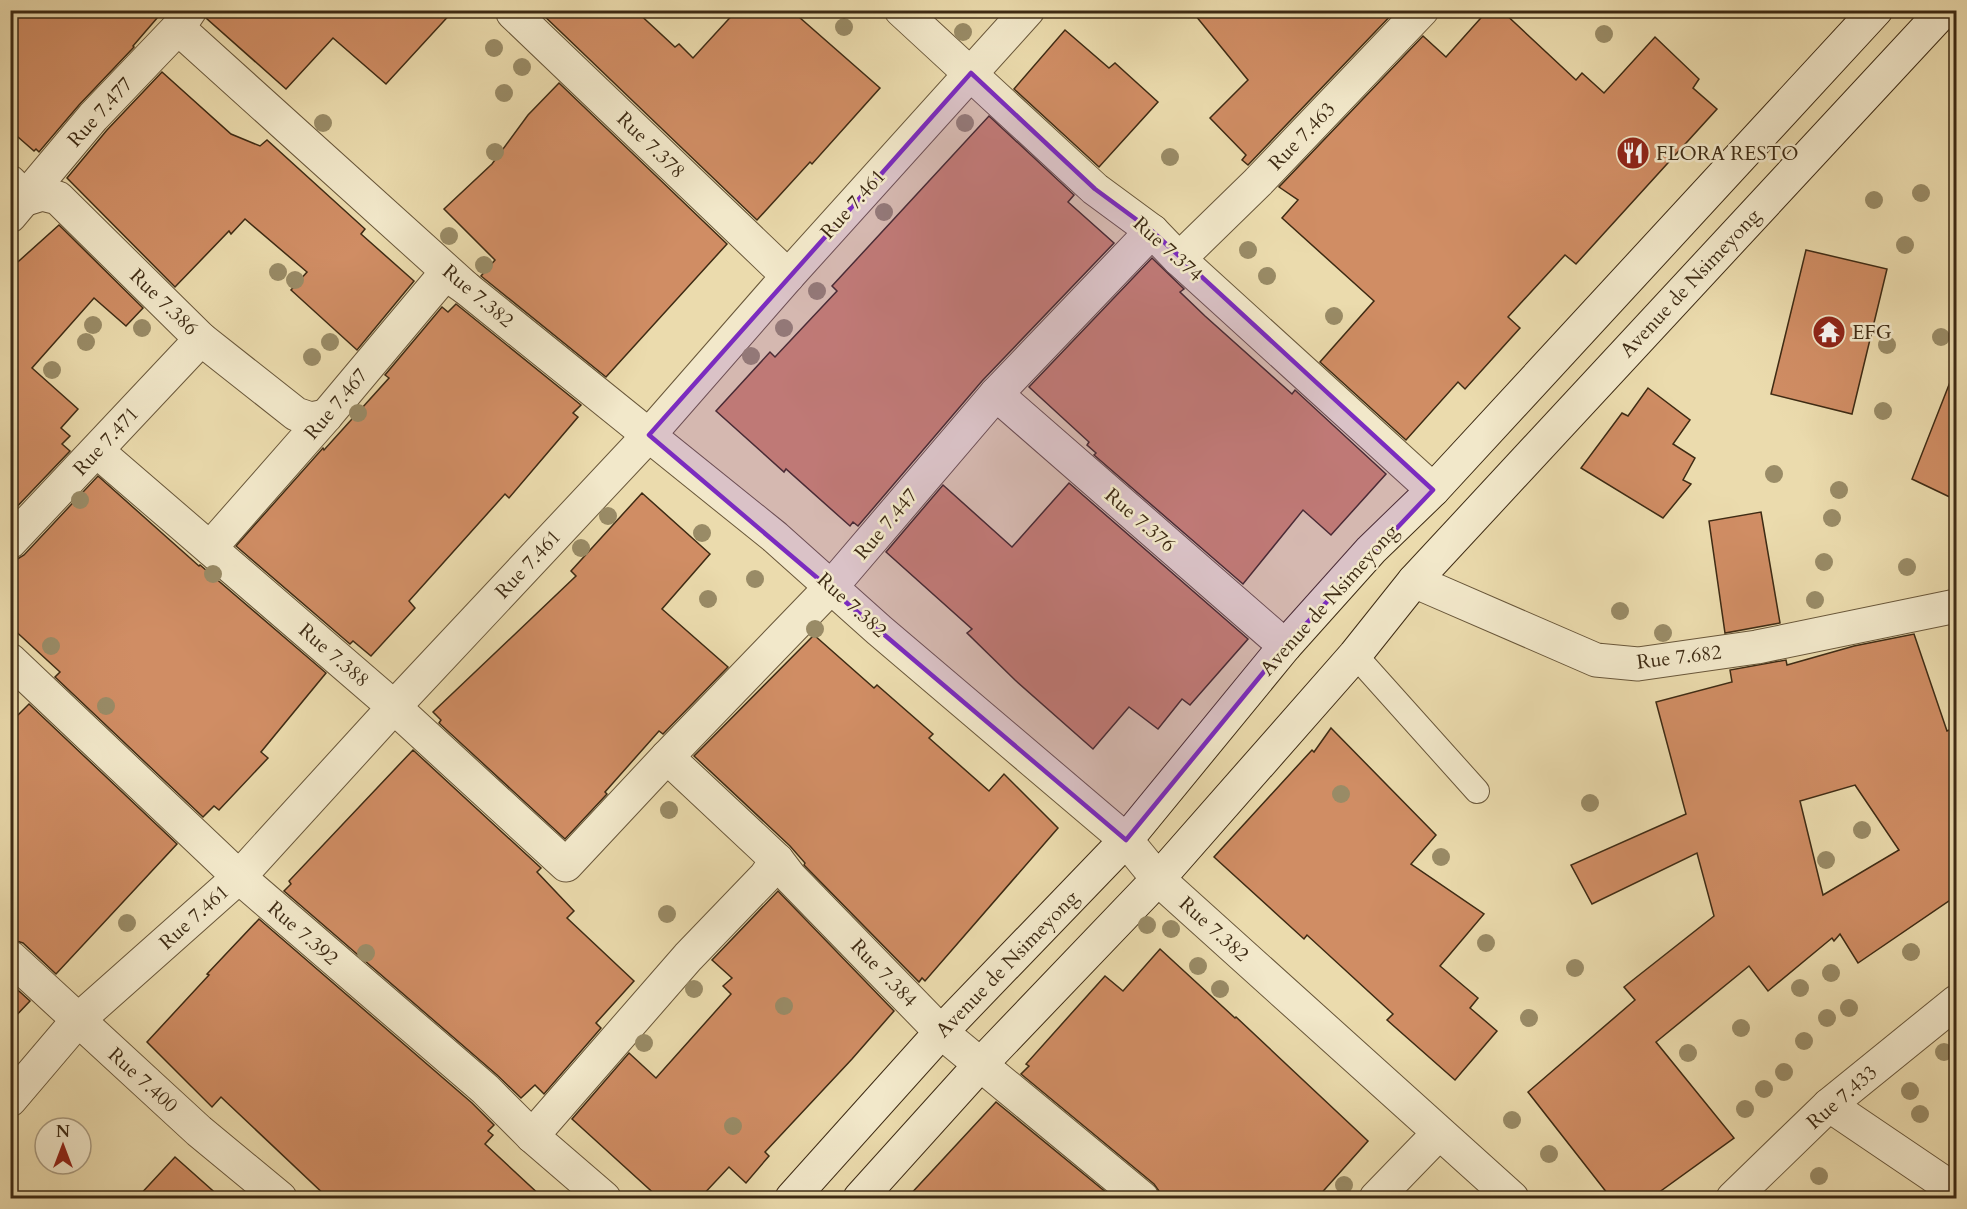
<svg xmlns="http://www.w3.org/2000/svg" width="1967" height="1209" viewBox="0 0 1967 1209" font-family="Cardo,serif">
<rect width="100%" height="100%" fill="#ebdbad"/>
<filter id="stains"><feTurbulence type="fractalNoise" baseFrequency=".00333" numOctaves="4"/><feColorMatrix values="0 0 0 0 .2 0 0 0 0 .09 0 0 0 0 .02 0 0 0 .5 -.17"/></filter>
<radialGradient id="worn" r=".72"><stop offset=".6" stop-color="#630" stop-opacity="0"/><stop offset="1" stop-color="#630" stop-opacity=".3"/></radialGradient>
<g fill="#d08d64" stroke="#3e2b14" stroke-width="1.5" fill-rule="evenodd">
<path d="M20,10H164L133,46L134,47L79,105L39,152L36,149L34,151L10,130V21Z"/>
<path d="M209,10H454L386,84L333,38L286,89L206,18Z"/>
<path d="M538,10H635L675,47L679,44L693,58L737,10H791L880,88L812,164L810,162L757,220Z"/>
<path d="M1191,10H1396L1248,165L1242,160L1246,155L1210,118L1248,80Z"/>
<path d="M1488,10H1501L1576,80L1582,73L1604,93L1655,37L1699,79L1693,88L1717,109L1576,264L1565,255L1508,317L1520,328L1465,389L1458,382L1406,440L1320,362L1374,301L1282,218L1298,200L1279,187L1423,36L1446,57Z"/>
<path d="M1065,30L1109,68L1115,63L1158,102L1099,167L1014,89Z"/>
<path d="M162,72L231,134L260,146L267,140L365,229L361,234L414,281L357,350L291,290L307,272L245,219L231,234L229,231L175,287L67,178L107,130Z"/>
<path d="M559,83L727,244L606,377L481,276L495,260L444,209L492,164L528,115Z"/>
<path d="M989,116L1074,195L1068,202L1114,243L982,381L858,526L853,522L850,526L786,469L784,472L716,411L770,352L775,357L837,291L832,286Z"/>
<path d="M59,225L143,308L126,326L94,298L32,368L78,409L61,428L70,436L62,444L70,451L10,514V269Z"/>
<path d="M1806,250L1887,269L1852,414L1771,394Z"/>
<path d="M1152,258L1184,289L1180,292L1205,316L1292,394L1295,390L1386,474L1331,535L1303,510L1243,584L1094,455L1096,453L1087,445L1089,442L1029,387Z"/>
<path d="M456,304L581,405L573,413L578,417L509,498L505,494L409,601L415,608L371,656L353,641L350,644L236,546L323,448L324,450L389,378L385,375L442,307L448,312Z"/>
<path d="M1954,372H1956V500L1912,479Z"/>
<path d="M1648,388L1690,420L1673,444L1695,458L1683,480L1691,484L1663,518L1581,468L1622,413L1628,416Z"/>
<path d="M98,476L199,566L200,565L326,673L261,752L268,758L219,810L214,806L203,817L55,677L60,672L10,626V560H16L24,555Z"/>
<path d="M1069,483L1248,639L1190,705L1182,699L1158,729L1129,707L1093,749L1015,680L967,633L972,629L886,552L943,485L1012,547Z"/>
<path d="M642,493L710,554L662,609L728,667L663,734L659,731L605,792L607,794L565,839L439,723L441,720L433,712L576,576L571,571Z"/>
<path d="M1761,512L1780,623L1725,633L1709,521Z"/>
<path d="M1914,634L1947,731L1956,727V896L1858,963L1840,934L1834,941L1832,938L1768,991L1749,966L1656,1042L1734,1138L1651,1198H1611L1528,1092L1635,1000L1624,987L1714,916L1697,853L1592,904L1571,865L1686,814L1656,702L1732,682L1730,670L1786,660L1787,665L1854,646ZM1855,785L1899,850L1823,895L1800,801Z"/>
<path d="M814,635L874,688L877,685L933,734L929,738L989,791L1004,774L1058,828L925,981L922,978L919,982L804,865L805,863L790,846L694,756Z"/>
<path d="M29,704L177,844L56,974L23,943L10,939V723Z"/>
<path d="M1331,728L1436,835L1411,864L1484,914L1440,966L1478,998L1470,1008L1497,1031L1455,1080L1387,1020L1393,1014L1307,935L1304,939L1214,857L1312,750L1314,752Z"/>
<path d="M413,750L541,868L537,872L574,911L567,918L634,981L596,1023L601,1028L544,1094L535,1085L521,1098L497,1075L284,891L291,884L289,881Z"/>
<path d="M778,891L894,1011L852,1059L765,1152L769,1156L746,1183L729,1167L700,1198H659L572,1119L629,1053L656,1078L731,994L723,986L732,978L712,960Z"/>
<path d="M259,919L472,1103L494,1125L488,1131L493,1135L485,1144L543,1198H328L221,1097L212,1107L147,1042L209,975L207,974Z"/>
<path d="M1160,949L1235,1018L1236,1017L1368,1141L1317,1198H1160L1159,1191L1154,1184L1021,1074L1029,1066L1026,1064L1105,976L1123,991Z"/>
<path d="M10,983L30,1001L10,1022Z"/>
<path d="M996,1102L1113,1198H907Z"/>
<path d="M175,1157L221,1198H137Z"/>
</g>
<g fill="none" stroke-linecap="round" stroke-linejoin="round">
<defs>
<path id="service" d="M1355,655L1477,791"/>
<g id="minor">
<path d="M513,10V13L788,276"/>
<path d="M901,10L1095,189L1152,231L1179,259L1433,490"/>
<path d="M178,28L466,288L775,537L879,630L1126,840L1158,879L1512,1198"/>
<path d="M10,182L26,199L42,194L58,198L201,339L296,414L311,419L326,416"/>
<path d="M10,216L93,117L178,28L190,10"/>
<path d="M1179,259L1258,182L1422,10"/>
<path d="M996,394L1285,646"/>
<path d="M97,451L394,707L566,865L667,757L832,586L996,394L1152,231"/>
<path d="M10,542L201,339"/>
<path d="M210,548L326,416L440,280L450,277L466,288"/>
<path d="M1414,581L1596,660L1638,664L1757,647L1956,606"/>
<path d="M10,660L239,877L485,1089L532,1136L604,1198"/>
<path d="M667,757L777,860L790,877L941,1032L1142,1198"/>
<path d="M10,957L199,1131L280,1198"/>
<path d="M10,1100L78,1020L239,877L394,707L649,435L788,276L1028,10"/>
<path d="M1829,1105L1956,1191"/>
<path d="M532,1136L688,957L765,877L777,860"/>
<path d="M1376,1198L1439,1133"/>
<path d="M1733,1198L1829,1105L1956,1002"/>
</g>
<g id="secondary">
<path d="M792,1198L941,1032L1126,840L1285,646L1371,550L1433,490L1876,10"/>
<path d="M860,1198L980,1065L1158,879L1355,655L1414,581L1944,10"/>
</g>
</defs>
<use href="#service" stroke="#69573a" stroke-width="26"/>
<use href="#minor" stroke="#69573a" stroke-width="35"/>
<use href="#secondary" stroke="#3e2b14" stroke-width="35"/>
<use href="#service" stroke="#f2e8ca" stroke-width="24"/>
<use href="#minor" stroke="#f2e8ca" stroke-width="33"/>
<use href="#secondary" stroke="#f2e8ca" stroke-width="33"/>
</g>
<g fill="#998b66">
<circle cx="844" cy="27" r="9"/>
<circle cx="963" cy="32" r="9"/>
<circle cx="1604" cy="34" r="9"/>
<circle cx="494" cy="48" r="9"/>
<circle cx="522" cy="67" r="9"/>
<circle cx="504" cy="93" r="9"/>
<circle cx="323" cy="123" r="9"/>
<circle cx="965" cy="123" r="9"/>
<circle cx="495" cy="152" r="9"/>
<circle cx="1170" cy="157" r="9"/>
<circle cx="1921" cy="193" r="9"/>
<circle cx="1874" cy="200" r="9"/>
<circle cx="884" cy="212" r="9"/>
<circle cx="449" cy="236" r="9"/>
<circle cx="1905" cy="245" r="9"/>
<circle cx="1248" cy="250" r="9"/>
<circle cx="484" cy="265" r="9"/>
<circle cx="278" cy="272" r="9"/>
<circle cx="1267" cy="276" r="9"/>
<circle cx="295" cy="280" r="9"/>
<circle cx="817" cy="291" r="9"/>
<circle cx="1334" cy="316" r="9"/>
<circle cx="93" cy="325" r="9"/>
<circle cx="142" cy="328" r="9"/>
<circle cx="784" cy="328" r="9"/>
<circle cx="1941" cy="337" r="9"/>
<circle cx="86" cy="342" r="9"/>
<circle cx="330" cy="342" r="9"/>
<circle cx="1887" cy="345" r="9"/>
<circle cx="751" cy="356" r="9"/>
<circle cx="312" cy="357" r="9"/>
<circle cx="52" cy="370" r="9"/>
<circle cx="1883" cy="411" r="9"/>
<circle cx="358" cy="413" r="9"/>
<circle cx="1774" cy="474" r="9"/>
<circle cx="1839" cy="490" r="9"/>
<circle cx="80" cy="500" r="9"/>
<circle cx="608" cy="516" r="9"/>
<circle cx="1832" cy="518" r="9"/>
<circle cx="702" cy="533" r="9"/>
<circle cx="581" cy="548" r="9"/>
<circle cx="1824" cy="562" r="9"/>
<circle cx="1907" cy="567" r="9"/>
<circle cx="213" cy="574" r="9"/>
<circle cx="755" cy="579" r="9"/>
<circle cx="708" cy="599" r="9"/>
<circle cx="1815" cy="600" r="9"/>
<circle cx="1620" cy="611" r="9"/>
<circle cx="815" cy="629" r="9"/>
<circle cx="1663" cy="633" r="9"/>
<circle cx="51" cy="646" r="9"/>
<circle cx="106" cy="706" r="9"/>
<circle cx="1341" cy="794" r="9"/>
<circle cx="1590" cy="803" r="9"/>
<circle cx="669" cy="810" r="9"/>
<circle cx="1862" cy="830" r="9"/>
<circle cx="1441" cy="857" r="9"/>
<circle cx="1826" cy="860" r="9"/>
<circle cx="667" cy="914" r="9"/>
<circle cx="127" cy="923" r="9"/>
<circle cx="1147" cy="925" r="9"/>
<circle cx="1171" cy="929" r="9"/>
<circle cx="1486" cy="943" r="9"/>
<circle cx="1911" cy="952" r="9"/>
<circle cx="366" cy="953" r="9"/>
<circle cx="1198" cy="966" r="9"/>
<circle cx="1575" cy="968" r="9"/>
<circle cx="1831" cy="973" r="9"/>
<circle cx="1800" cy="988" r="9"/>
<circle cx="694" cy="989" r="9"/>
<circle cx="1220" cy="989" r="9"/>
<circle cx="784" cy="1006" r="9"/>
<circle cx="1849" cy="1008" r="9"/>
<circle cx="1529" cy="1018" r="9"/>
<circle cx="1827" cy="1018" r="9"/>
<circle cx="1741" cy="1028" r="9"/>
<circle cx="1804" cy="1041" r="9"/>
<circle cx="644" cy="1043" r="9"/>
<circle cx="1944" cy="1052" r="9"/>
<circle cx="1688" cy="1053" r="9"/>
<circle cx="1784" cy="1072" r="9"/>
<circle cx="1764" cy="1089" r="9"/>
<circle cx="1910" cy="1091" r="9"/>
<circle cx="1745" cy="1109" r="9"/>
<circle cx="1920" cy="1114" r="9"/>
<circle cx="1512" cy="1120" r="9"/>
<circle cx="733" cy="1126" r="9"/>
<circle cx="1549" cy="1154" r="9"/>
<circle cx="1819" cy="1176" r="9"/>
<circle cx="1344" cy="1185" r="9"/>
</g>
<path fill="#7b2cbf" fill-opacity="0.2" stroke="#7b2cbf" stroke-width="4.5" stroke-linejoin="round" d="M971,73L1095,189L1152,231L1433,490L1285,646L1126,840L649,435Z"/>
<defs>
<symbol id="restaurant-disc" viewBox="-11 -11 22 22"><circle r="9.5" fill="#8f2418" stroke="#f2e8ca"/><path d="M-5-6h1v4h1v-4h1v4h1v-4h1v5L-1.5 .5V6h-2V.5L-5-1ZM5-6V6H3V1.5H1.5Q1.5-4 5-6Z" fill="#fff"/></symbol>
<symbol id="temple-disc" viewBox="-11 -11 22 22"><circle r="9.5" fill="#8f2418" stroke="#f2e8ca"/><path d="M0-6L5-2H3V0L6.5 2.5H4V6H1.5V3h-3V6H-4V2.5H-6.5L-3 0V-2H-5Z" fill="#fff"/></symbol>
</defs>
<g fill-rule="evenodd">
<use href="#restaurant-disc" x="1614" y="134" width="38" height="38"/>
<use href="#temple-disc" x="1810" y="313" width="38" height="38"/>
</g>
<g text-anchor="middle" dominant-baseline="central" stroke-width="5" stroke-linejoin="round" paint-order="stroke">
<g font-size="20" fill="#3e2b14" stroke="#f2e8ca">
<text transform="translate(100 112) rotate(-48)">Rue 7.477</text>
<text transform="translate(1302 136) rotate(-46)">Rue 7.463</text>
<text transform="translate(651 145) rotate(44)">Rue 7.378</text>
<text transform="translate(853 204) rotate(-48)">Rue 7.461</text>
<text transform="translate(1168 249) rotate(42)">Rue 7.374</text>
<text transform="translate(1690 283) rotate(-47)">Avenue de Nsimeyong</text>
<text transform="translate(478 296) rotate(40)">Rue 7.382</text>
<text transform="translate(164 302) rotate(44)">Rue 7.386</text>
<text transform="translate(336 404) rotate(-50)">Rue 7.467</text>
<text transform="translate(106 441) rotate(-47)">Rue 7.471</text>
<text transform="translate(1140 520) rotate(41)">Rue 7.376</text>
<text transform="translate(886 524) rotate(-50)">Rue 7.447</text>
<text transform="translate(528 564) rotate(-47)">Rue 7.461</text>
<text transform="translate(1329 600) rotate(-48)">Avenue de Nsimeyong</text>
<text transform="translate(852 605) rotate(42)">Rue 7.382</text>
<text transform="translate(334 655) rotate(41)">Rue 7.388</text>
<text transform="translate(1679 657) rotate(-7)">Rue 7.682</text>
<text transform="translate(194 917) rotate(-42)">Rue 7.461</text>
<text transform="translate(1214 929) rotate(42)">Rue 7.382</text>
<text transform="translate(303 933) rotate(41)">Rue 7.392</text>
<text transform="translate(1007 964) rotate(-46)">Avenue de Nsimeyong</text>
<text transform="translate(884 973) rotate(46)">Rue 7.384</text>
<text transform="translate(143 1080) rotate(42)">Rue 7.400</text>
<text transform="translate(1842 1097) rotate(-41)">Rue 7.433</text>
</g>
<g font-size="20" fill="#3e2b14" stroke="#f2e8ca" text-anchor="start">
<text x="1656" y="153">FLORA RESTO</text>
<text x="1852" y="332">EFG</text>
</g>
</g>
<rect width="1967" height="1209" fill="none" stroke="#ebdbad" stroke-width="36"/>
<rect x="12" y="12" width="1943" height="1185" fill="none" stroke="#3e2b14" stroke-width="3"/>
<rect x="18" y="18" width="1931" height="1173" fill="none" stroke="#3e2b14" stroke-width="1.5"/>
<g transform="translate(63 1146)"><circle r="28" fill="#f2e8ca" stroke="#aa9c81" stroke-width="1.5"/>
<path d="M0-4.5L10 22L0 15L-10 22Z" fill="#8f2418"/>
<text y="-9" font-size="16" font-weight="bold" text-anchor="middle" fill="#3e2b14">N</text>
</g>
<rect width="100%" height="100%" filter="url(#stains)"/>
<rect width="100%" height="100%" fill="url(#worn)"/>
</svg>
